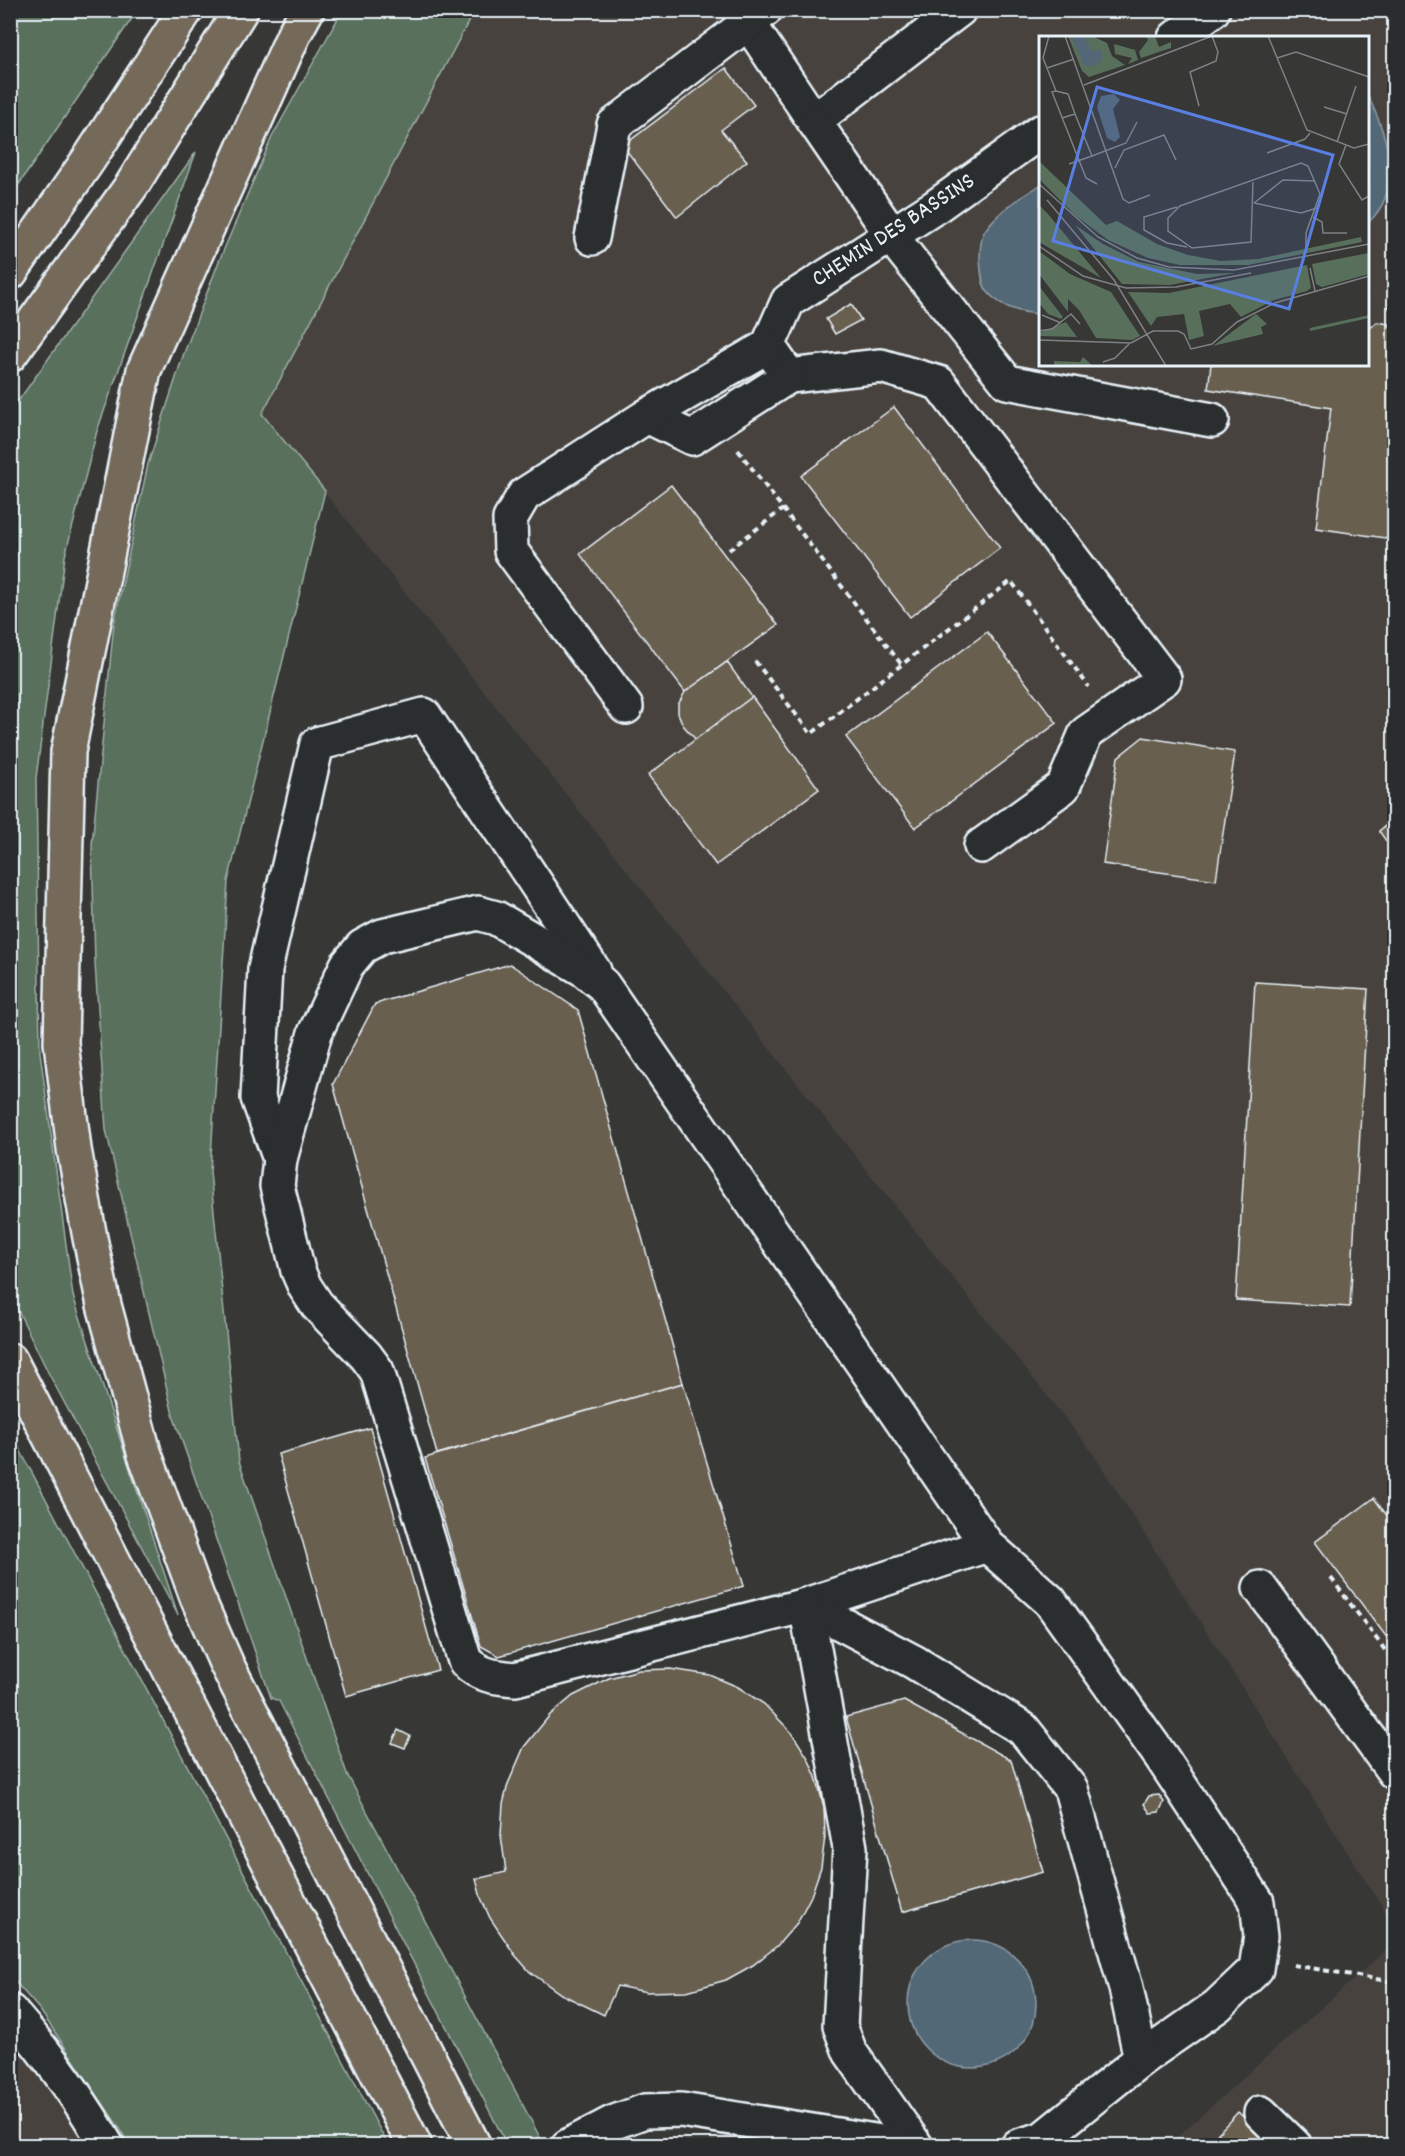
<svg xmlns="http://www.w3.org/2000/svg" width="1405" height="2156" viewBox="0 0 1405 2156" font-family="Dekko,sans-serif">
<rect width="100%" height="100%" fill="#373735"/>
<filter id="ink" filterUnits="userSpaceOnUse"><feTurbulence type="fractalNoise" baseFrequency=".0167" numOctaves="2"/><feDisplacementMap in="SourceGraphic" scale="12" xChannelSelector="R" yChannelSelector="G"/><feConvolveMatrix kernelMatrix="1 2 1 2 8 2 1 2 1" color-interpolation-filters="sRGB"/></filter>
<g filter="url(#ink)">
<g fill="#46433d" fill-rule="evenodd">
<path d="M474,11H1394V1925L1092,1452L262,414ZM1040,38H1368V364H1040Z"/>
<path d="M1394,1943V2145H1168Z"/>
<path d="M10,2041L54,2090L85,2145H11Z"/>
</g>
<g fill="#586f5b" stroke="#a0b0aa" stroke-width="1.5">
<path d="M11,10L137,11L11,196L10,11Z"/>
<path d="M342,11H474L262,414L325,491L228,881L210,1172L239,1461L347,1774L544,2145H507L279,1701L271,1698L173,1415L106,1130L95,963L92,844L114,623L148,464L183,356L219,261L272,137Z"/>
<path d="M196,152L97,431L65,556L36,778L40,1052L73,1296L178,1615L49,1374L11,1296V411Z"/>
<path d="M11,1433L388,2145H129L120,2129L40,2010L11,1977Z"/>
</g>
<g fill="#536776" stroke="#8f9eaa" stroke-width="1.5">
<path d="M1368,96C1388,137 1405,189 1368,223Z"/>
<path d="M1040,185V314C1021,313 1000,307 987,291C981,283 981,269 980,259C980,251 980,240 984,232C997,211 1021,198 1040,185Z"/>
<circle cx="972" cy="2004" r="64"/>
</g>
<g fill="#695e50" stroke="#e8f1f8" stroke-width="1.5">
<path d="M726,68L754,105L721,130L747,161L677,217L623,146Z"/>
<path d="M851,304L861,320L835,334L826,319Z"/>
<path d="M1377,322L1389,324L1394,331V521L1392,539L1316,528L1331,408L1208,389L1211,364H1368V330Z"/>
<path d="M894,407L1000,548L910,617L801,476Z"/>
<path d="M671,485L778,625L685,692L580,554Z"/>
<path d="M987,632L1057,723L915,828L846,737Z"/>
<path d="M727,662L752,697L696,740L683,725L678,713V705L685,692Z"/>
<path d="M752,697L819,789L716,865L648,775Z"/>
<path d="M1143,737L1235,752L1216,880L1103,864L1118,757Z"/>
<path d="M1394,819V852L1379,831Z"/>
<path d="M510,964L578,1010L683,1383L437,1454L333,1084L375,1004Z"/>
<path d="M1255,982L1368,989L1350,1307L1236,1300Z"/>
<path d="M683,1383L744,1586L499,1656L481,1646L425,1458Z"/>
<path d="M370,1428L438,1670L346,1696L278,1454Z"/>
<path d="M1374,1498L1394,1525V1647L1315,1542Z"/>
<path d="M670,1669L710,1675L738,1687L764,1704L792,1733L808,1758L816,1777L824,1807L825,1837L821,1867L811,1896L797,1923L777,1946L753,1965L726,1980L687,1991L647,1992L617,1986L604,2015L561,1994L530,1972L515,1955L490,1918L481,1898L476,1879L506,1872L501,1835L503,1804L508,1784L524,1747L550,1715L573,1696L609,1678L639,1670Z"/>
<path d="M904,1701L1011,1760L1043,1872L902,1912L846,1717Z"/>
<path d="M398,1730L410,1736L405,1748L392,1743Z"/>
<path d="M1159,1795L1164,1802L1159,1812L1150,1813L1144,1804L1149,1796Z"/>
<path d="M1238,2112L1274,2146H1206Z"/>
</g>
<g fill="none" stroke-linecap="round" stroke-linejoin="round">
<defs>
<g id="minor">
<path d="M740,10L814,121L959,10"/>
<path d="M1175,38L1213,10"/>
<path d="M814,121L902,250L1007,382L1212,420"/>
<path d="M592,238L614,125L765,10"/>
<path d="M768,346L789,376L881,366L939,383L1164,679L1086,733L1063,787L981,846"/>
<path d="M768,346L788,301L935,207L1040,132"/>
<path d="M647,416L692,438L789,376"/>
<path d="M626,707L511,551L510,519L524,495L647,416L768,346"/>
<path d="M280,1159L258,1098L265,969L317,744L424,715L594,971"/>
<path d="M987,1545L806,1605L515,1679C495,1677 480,1676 465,1661L377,1371L366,1356L317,1305L305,1287L298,1271L277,1186L280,1159L315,1033L347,965L362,947L382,936L478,913L496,918L583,969L603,985L987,1545L1050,1601L1162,1758L1257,1902L1261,1936L1256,1969L1217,2006L1141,2059L1042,2139L1018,2146"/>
<path d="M1260,1588L1394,1772"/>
<path d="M806,1605L914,1662L1023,1729L1071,1789L1126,1988L1141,2059"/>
<path d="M806,1605L850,1848L840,2026L850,2052L916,2146"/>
<path d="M10,2011C47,2053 79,2097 107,2146"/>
<path d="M1261,2113L1295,2146"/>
<path d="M568,2146L612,2123L645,2111L681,2110L906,2146"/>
</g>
<g id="highway">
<path d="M307,10L294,34L144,370L68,752L61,1043L74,1149L90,1238L104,1305L144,1452L197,1597L227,1665L474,2146"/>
<path d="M10,273L89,159L186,10"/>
<path d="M10,355L132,185L241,10"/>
<path d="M10,1360L415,2146"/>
</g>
</defs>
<use href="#minor" stroke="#e8f1f8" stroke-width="38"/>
<use href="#highway" stroke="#e8f1f8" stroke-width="38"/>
<g stroke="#e8f1f8" stroke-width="4" stroke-dasharray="6 4.5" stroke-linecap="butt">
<path d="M1388,308L1394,303"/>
<path d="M738,450L901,664"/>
<path d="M729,550L783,509"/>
<path d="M755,661L811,734L1011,581L1089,687"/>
<path d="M1331,1578L1394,1662"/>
<path d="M1293,1965L1394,1982"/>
</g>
<use href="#minor" stroke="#2a2d2e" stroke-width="33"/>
<use href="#highway" stroke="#746a5a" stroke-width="33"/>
</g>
</g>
<g text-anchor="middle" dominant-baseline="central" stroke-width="4.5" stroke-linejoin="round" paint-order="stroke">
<g font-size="24" fill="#e8f1f8" stroke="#2a2d2e">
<text transform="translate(894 231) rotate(-33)">CHEMIN DES BASSINS</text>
</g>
</g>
<g transform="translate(1039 36)">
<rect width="330" height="330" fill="#373735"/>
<path d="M29,0H53L68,7L73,20L86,29L50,41L43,35ZM107,0H116L120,11L132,6V12L102,22L100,16L109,4ZM75,8L96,14L99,24L89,28L93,22L76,18ZM0,125L67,189L78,185L118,208L149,219L182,225L219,223L322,201L323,206L209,229H141L109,222L69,204L37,180L0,143ZM0,169L9,178L62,242L0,206ZM36,189L64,208L100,226L158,238L196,237L131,249L83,248ZM0,215L31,238L72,256L101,300L93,304L57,302L40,274L29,263V276L0,238ZM330,217V238L283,251L277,248L273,228ZM268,229L272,252L268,255L235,264L202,281L191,268L160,275L165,300L150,304L145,278L118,281L112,290L89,256L130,257ZM0,250L24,281L22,283L9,278L0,267ZM217,278L228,288L222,291L224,298L174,310ZM330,279V282L271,295V292ZM27,286L38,301L0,300V297ZM44,321L54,330L15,329V325L41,326Z" fill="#586f5b"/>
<path d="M32,0H45L52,14L63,15V25L52,31L45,29ZM75,58L81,64L74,73L81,101L76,106L68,102L58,71L62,60Z" fill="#536776"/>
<path fill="none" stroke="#7e8183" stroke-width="1.5" d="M10,0L4,22L17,55L13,56L47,142L58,148M26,0L84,163L90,167L111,159M229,0L268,94L315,112L330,108M238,22L257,16L330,41M8,32L35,23M45,49L173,0M17,55L29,58L36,78M160,70L151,36L177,25L179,16L173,0M285,71L308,78M23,82L36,78L53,120L30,128M298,106L317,50M307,109L300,128L323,164L330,160M228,117L266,103L271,97M53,120L87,107L98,86M76,132L85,114L125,99L137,124M214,146L212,206L153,212L129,195V182L141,170L262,127L269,130L281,158L267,197V211M0,148L59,201L98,222L130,231L195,234L330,208M8,164L75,244L127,330M215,167L244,144L276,145M215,167L262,177L278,172M138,171L105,181V194L128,207L148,211M274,181L283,186L284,197H308M0,210L44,240L87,252L137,251L212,237M271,232L276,255M3,279L22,287M0,295L13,293L32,278L41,288M0,304L92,307L114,295H139L145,298L152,313L173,308L198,286L236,267L330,240M64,326L76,322L90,308"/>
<path fill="#5a7fe2" fill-opacity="0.15" stroke="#5a7fe2" stroke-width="3" d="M58,51L294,119L250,273L14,205Z"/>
<rect width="330" height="330" fill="none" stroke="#e8f1f8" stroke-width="3"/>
</g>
<rect width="1405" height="2156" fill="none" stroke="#2a2d2e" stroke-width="36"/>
<rect x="18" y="18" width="1369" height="2120" fill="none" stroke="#e8f1f8" stroke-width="2" filter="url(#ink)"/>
</svg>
